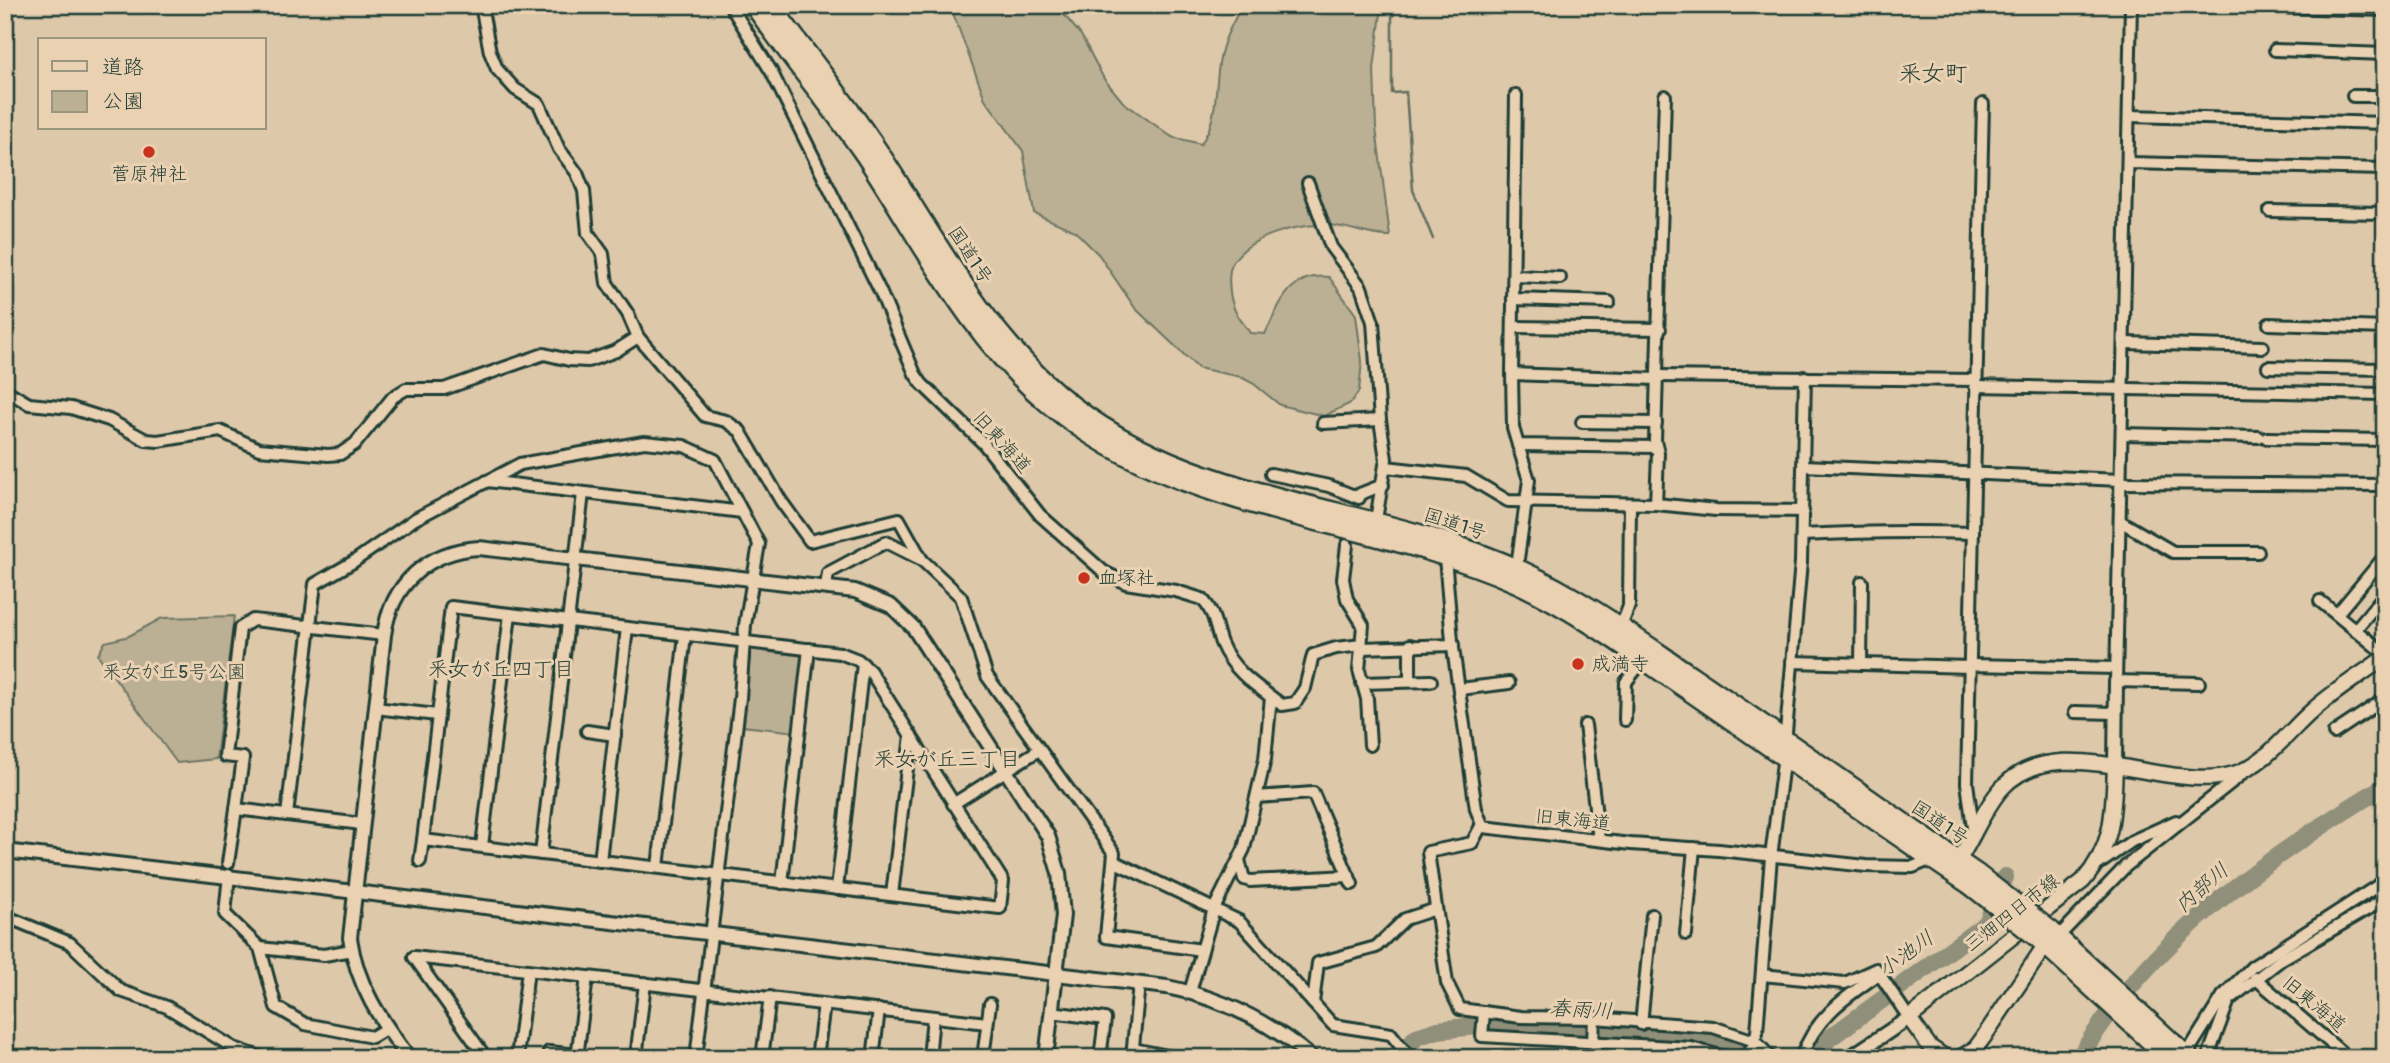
<svg xmlns="http://www.w3.org/2000/svg" width="2390" height="1063" viewBox="0 0 2390 1063" font-family="Pangolin,'Klee One',sans-serif">
<rect width="100%" height="100%" fill="#dec8aa"/>
<filter id="ink" filterUnits="userSpaceOnUse"><feTurbulence type="fractalNoise" baseFrequency=".0143" numOctaves="2"/><feDisplacementMap in="SourceGraphic" scale="14" xChannelSelector="R" yChannelSelector="G"/><feConvolveMatrix kernelMatrix="1 2 1 2 8 2 1 2 1" color-interpolation-filters="sRGB"/></filter>
<g filter="url(#ink)">
<g fill="#bbaf94" stroke="#6d7664" stroke-width="2">
<path d="M950,5H1056L1081,35L1104,79L1123,102L1172,137L1201,144C1222,113 1212,79 1223,46C1227,32 1235,19 1242,5H1382L1374,69L1376,128L1390,236C1368,237 1348,225 1326,225C1298,224 1249,236 1233,262C1227,272 1229,294 1233,305C1235,315 1245,325 1250,333L1265,334C1280,304 1289,272 1329,277L1356,315L1362,361L1359,391L1351,403L1324,416L1280,405L1254,384L1241,377L1198,368L1135,308L1099,255L1075,231L1034,213L1023,151L985,99Z"/>
<path d="M234,616L216,759L177,763L98,655L105,642L129,636L162,618Z"/>
<path d="M754,646L800,652L804,657L796,732L742,726L751,649Z"/>
</g>
<g fill="none" stroke-linecap="round" stroke-linejoin="round">
<path stroke="#626e5e" stroke-width="2.5" d="M1399,5L1392,17V93L1406,92L1413,190L1433,239"/>
<g stroke="#8f8f7a" stroke-width="18">
<path d="M1409,1046L1416,1037L1438,1030L1476,1026L1704,1040L1726,1044L1752,1058"/>
<path d="M1819,1058L1827,1040L1987,923L2005,877"/>
<path d="M2079,1058C2151,938 2268,857 2385,786"/>
</g>
<defs>
<g id="minor">
<path d="M481,5L490,52L497,69L515,89L539,104L559,149L577,173L584,191L588,233L603,254L607,283L628,314L638,337L705,416L726,421L740,431L781,501L810,541L899,519L922,560L961,597L987,676L1114,853L1106,937L1202,950"/>
<path d="M730,5L771,71L880,291L915,374L922,384L984,444L1040,515L1104,572L1126,583L1176,591L1202,599C1215,612 1215,627 1221,643C1233,672 1258,687 1282,705L1295,703L1305,688L1313,655L1336,648L1362,645"/>
<path d="M2131,5L2116,681L2199,683"/>
<path d="M2275,7L2385,10"/>
<path d="M2275,50L2385,54"/>
<path d="M1516,95L1512,374L1513,428L1518,445L1656,447"/>
<path d="M2353,96H2385"/>
<path d="M2129,116L2385,123"/>
<path d="M2128,163L2385,169"/>
<path d="M1308,183L1331,247L1361,287L1373,322L1380,420L1386,459L1375,526"/>
<path d="M2270,211L2385,213"/>
<path d="M1514,276L1560,278"/>
<path d="M1513,299L1609,302"/>
<path d="M2269,324L2385,328"/>
<path d="M1513,327L1660,329"/>
<path d="M2126,343L2263,347"/>
<path d="M2268,367L2385,369"/>
<path d="M1512,374L1657,379"/>
<path d="M1659,376L1975,380"/>
<path d="M1975,386L2385,394"/>
<path d="M5,390L29,404L71,408L109,420L146,440L158,441L220,431L259,449L328,455L340,454L355,444L393,397L406,389H444L544,354L569,360L588,361L616,351L638,337"/>
<path d="M1582,422L1656,423"/>
<path d="M1323,423L1380,420"/>
<path d="M2122,434L2259,437"/>
<path d="M2267,438L2385,440"/>
<path d="M1804,466L2121,480"/>
<path d="M1386,467L1466,476L1508,501L1656,504L1658,453L1655,441L1665,96"/>
<path d="M1271,474L1329,486L1359,498L1360,494L1383,485"/>
<path d="M487,481L742,512"/>
<path d="M2121,483L2385,485"/>
<path d="M1656,504L1716,510L1803,511"/>
<path d="M2120,521L2173,552H2258"/>
<path d="M1802,535C1859,532 1916,531 1973,533"/>
<path d="M1347,545L1343,579L1347,599L1363,625L1359,670L1367,699L1370,745"/>
<path d="M1445,557L1452,641L1476,809L1483,827L1631,844L1719,850L1866,866L1913,867L1932,859"/>
<path d="M1516,573L1529,480L1518,445"/>
<path d="M826,587L828,573L886,542L922,560"/>
<path d="M2320,601L2385,654"/>
<path d="M451,607L840,653L858,660L870,671L1003,881L1000,908L423,840Z"/>
<path d="M2337,614L2385,556"/>
<path d="M1621,627L1629,606L1630,504"/>
<path d="M2355,630L2385,594"/>
<path d="M1410,645V681"/>
<path d="M1362,648L1453,645"/>
<path d="M1792,662L1970,667"/>
<path d="M1861,664L1862,582"/>
<path d="M1970,665L2116,668"/>
<path d="M1362,683L1431,681"/>
<path d="M1460,689L1509,683"/>
<path d="M375,708L437,715"/>
<path d="M2075,712L2115,713"/>
<path d="M1625,720L1626,682L1644,659"/>
<path d="M1585,725L1599,840"/>
<path d="M587,731L615,735"/>
<path d="M2334,733L2385,699"/>
<path d="M1257,797L1313,793L1352,884"/>
<path d="M953,804L1039,750"/>
<path d="M287,815L315,584L353,562L415,519L520,464L644,442L684,446L715,460L759,544L745,625L740,698L696,1058"/>
<path d="M362,824L236,809L243,758L225,756L240,628L253,620L384,635"/>
<path d="M1481,826L1472,843L1428,852L1447,983L1460,1009L1521,1017L1594,1018L1713,1027L1755,1041L1771,1058"/>
<path d="M1974,835L1967,783L1983,104"/>
<path d="M482,846L510,614"/>
<path d="M541,854L583,493"/>
<path d="M1239,860L1244,879L1250,881L1349,876"/>
<path d="M420,861L423,840"/>
<path d="M600,861L627,628"/>
<path d="M1115,862L1239,921L1333,1025L1391,1034L1410,1058"/>
<path d="M228,863L236,809"/>
<path d="M2099,864L2132,841L2176,821"/>
<path d="M658,867L685,635"/>
<path d="M229,875L225,914L260,948L276,1007L305,1024L372,1037L387,1028"/>
<path d="M782,883L809,649"/>
<path d="M837,889L863,664"/>
<path d="M892,895L911,735"/>
<path d="M5,916L70,943L121,991L167,1007L234,1048L263,1058"/>
<path d="M1686,934L1694,848"/>
<path d="M2058,937L2126,866L2242,774"/>
<path d="M260,948L324,955L352,950"/>
<path d="M414,957L987,1023"/>
<path d="M414,957L486,1058"/>
<path d="M1762,975L1845,983L1876,969L1909,1018"/>
<path d="M2255,978L2348,1058"/>
<path d="M1190,992L1214,909L1244,849L1265,759L1271,697"/>
<path d="M2223,996L2229,1000L2282,959L2385,899"/>
<path d="M1313,1003L1318,963L1376,947L1405,919L1436,909"/>
<path d="M1051,1012L1105,1019L1100,1058"/>
<path d="M1484,1012L1482,1036L1691,1048L1728,1058"/>
<path d="M1641,1024L1652,915"/>
<path d="M1593,1043L1594,1018"/>
<path d="M1133,1049L1178,1058"/>
<path d="M2210,1051L2229,1000"/>
<path d="M549,1052L578,1055"/>
<path d="M2186,1055L2223,996L2252,967L2385,881"/>
<path d="M517,1058L528,970"/>
<path d="M577,1058L587,977"/>
<path d="M636,1058L645,983"/>
<path d="M762,1058L770,997"/>
<path d="M817,1058L824,1004"/>
<path d="M873,1058L879,1010"/>
<path d="M929,1058L933,1017"/>
<path d="M983,1058L990,1004"/>
<path d="M1132,1058L1139,983"/>
<path d="M1746,1058L1753,1047L1757,1032L1771,857L1784,755L1801,562L1805,377"/>
<path d="M1801,1058C1815,1017 1846,997 1879,974"/>
</g>
<g id="tertiary">
<path d="M2115,765L2116,681"/>
<path d="M5,851L1167,987C1221,998 1270,1022 1312,1058"/>
<path d="M409,1058C380,1019 357,986 350,938L384,635C391,584 428,551 479,548L855,591L891,606L913,627L1048,836L1059,873L1063,915L1046,1058"/>
<path d="M1849,1058L1909,1018"/>
</g>
<g id="secondary">
<path d="M1958,861C1973,838 1984,808 2002,788C2057,727 2167,794 2234,774C2265,765 2289,731 2312,711C2334,691 2361,675 2385,657"/>
<path d="M1946,1058L1930,1047L1909,1018L2083,881C2115,844 2113,811 2115,765"/>
<path d="M1960,1058L1975,1049L1983,1038L2046,944"/>
</g>
<g id="trunk">
<path d="M754,5C789,56 830,104 865,155C922,241 969,337 1049,404C1181,516 1364,515 1517,583C1578,611 1632,652 1688,690C1782,755 1875,821 1969,884"/>
<path d="M770,5C807,54 846,102 880,154C935,238 981,328 1058,394C1188,506 1372,502 1522,571C1583,599 1637,639 1692,676C1788,741 1881,808 1977,874"/>
<path d="M2051,931L2189,1058"/>
<path d="M2038,938L2169,1058"/>
</g>
</defs>
<use href="#minor" stroke="#1f3d34" stroke-width="16"/>
<use href="#tertiary" stroke="#1f3d34" stroke-width="18"/>
<use href="#secondary" stroke="#1f3d34" stroke-width="19"/>
<use href="#trunk" stroke="#1f3d34" stroke-width="23"/>
<use href="#minor" stroke="#ead1b2" stroke-width="10"/>
<use href="#tertiary" stroke="#ead1b2" stroke-width="12"/>
<use href="#secondary" stroke="#ead1b2" stroke-width="14"/>
<use href="#trunk" stroke="#ead1b2" stroke-width="18"/>
<defs>
<g id="trunk-bridge">
<path d="M1977,874L2051,931"/>
<path d="M1969,884L2038,938"/>
</g>
</defs>
<use href="#trunk-bridge" stroke="#1f3d34" stroke-width="23" stroke-linecap="butt"/>
<use href="#trunk-bridge" stroke="#ead1b2" stroke-width="18"/>
</g>
</g>
<g fill="#c8321e" stroke="#ead1b2" stroke-width="2.5">
<circle cx="149" cy="152" r="7"/>
<circle cx="1084" cy="578" r="7"/>
<circle cx="1578" cy="664" r="7"/>
</g>
<g text-anchor="middle" dominant-baseline="central" stroke-width="6" stroke-linejoin="round" paint-order="stroke">
<g font-size="19" fill="#1f3d34" stroke="#ead1b2" text-anchor="start">
<text x="149" y="174" text-anchor="middle">菅原神社</text>
<text x="1098" y="578">血塚社</text>
<text x="1592" y="664">成満寺</text>
</g>
<g font-size="19" fill="#1f3d34" stroke="#ead1b2">
<text transform="translate(970 255) rotate(57)">国道1号</text>
<text transform="translate(1002 442) rotate(48)">旧東海道</text>
<text transform="translate(1455 524) rotate(18)">国道1号</text>
<text transform="translate(1573 820) rotate(6)">旧東海道</text>
<text transform="translate(1940 823) rotate(34)">国道1号</text>
<text transform="translate(2012 913) rotate(-38)">三畑四日市線</text>
<text transform="translate(2314 1004) rotate(40)">旧東海道</text>
</g>
<g font-size="19" fill="#2f483e" stroke="#ead1b2">
<text x="174" y="672">釆女が丘5号公園</text>
</g>
<g font-size="21" fill="#1f3d34" stroke="#ead1b2">
<text x="501" y="669">釆女が丘四丁目</text>
<text x="947" y="759">釆女が丘三丁目</text>
</g>
<g font-size="21" font-style="italic" fill="#30493e" stroke="#ead1b2">
<text transform="translate(2202 888) rotate(-41)">内部川</text>
<text transform="translate(1906 954) rotate(-36)">小池川</text>
<text transform="translate(1581 1010) rotate(3)">春雨川</text>
</g>
<g font-size="23" fill="#1f3d34" stroke="#ead1b2">
<text x="1933" y="73">釆女町</text>
</g>
</g>
<rect width="2390" height="1063" fill="none" stroke="#ead1b2" stroke-width="28"/>
<rect x="14" y="14" width="2362" height="1035" fill="none" stroke="#1f3d34" stroke-width="2.5" filter="url(#ink)"/>
<rect x="38" y="38" width="228" height="91" fill="#ead1b2" stroke="#999680" stroke-width="2"/>
<rect x="52" y="61" width="35" height="10" fill="#ead1b2" stroke="#999680" stroke-width="2"/>
<text x="102" y="74" font-size="21" fill="#1f3d34">道路</text>
<rect x="52" y="91" width="35" height="21" fill="#bbaf94" stroke="#999680" stroke-width="2"/>
<text x="102" y="108" font-size="21" fill="#1f3d34">公園</text>
</svg>
